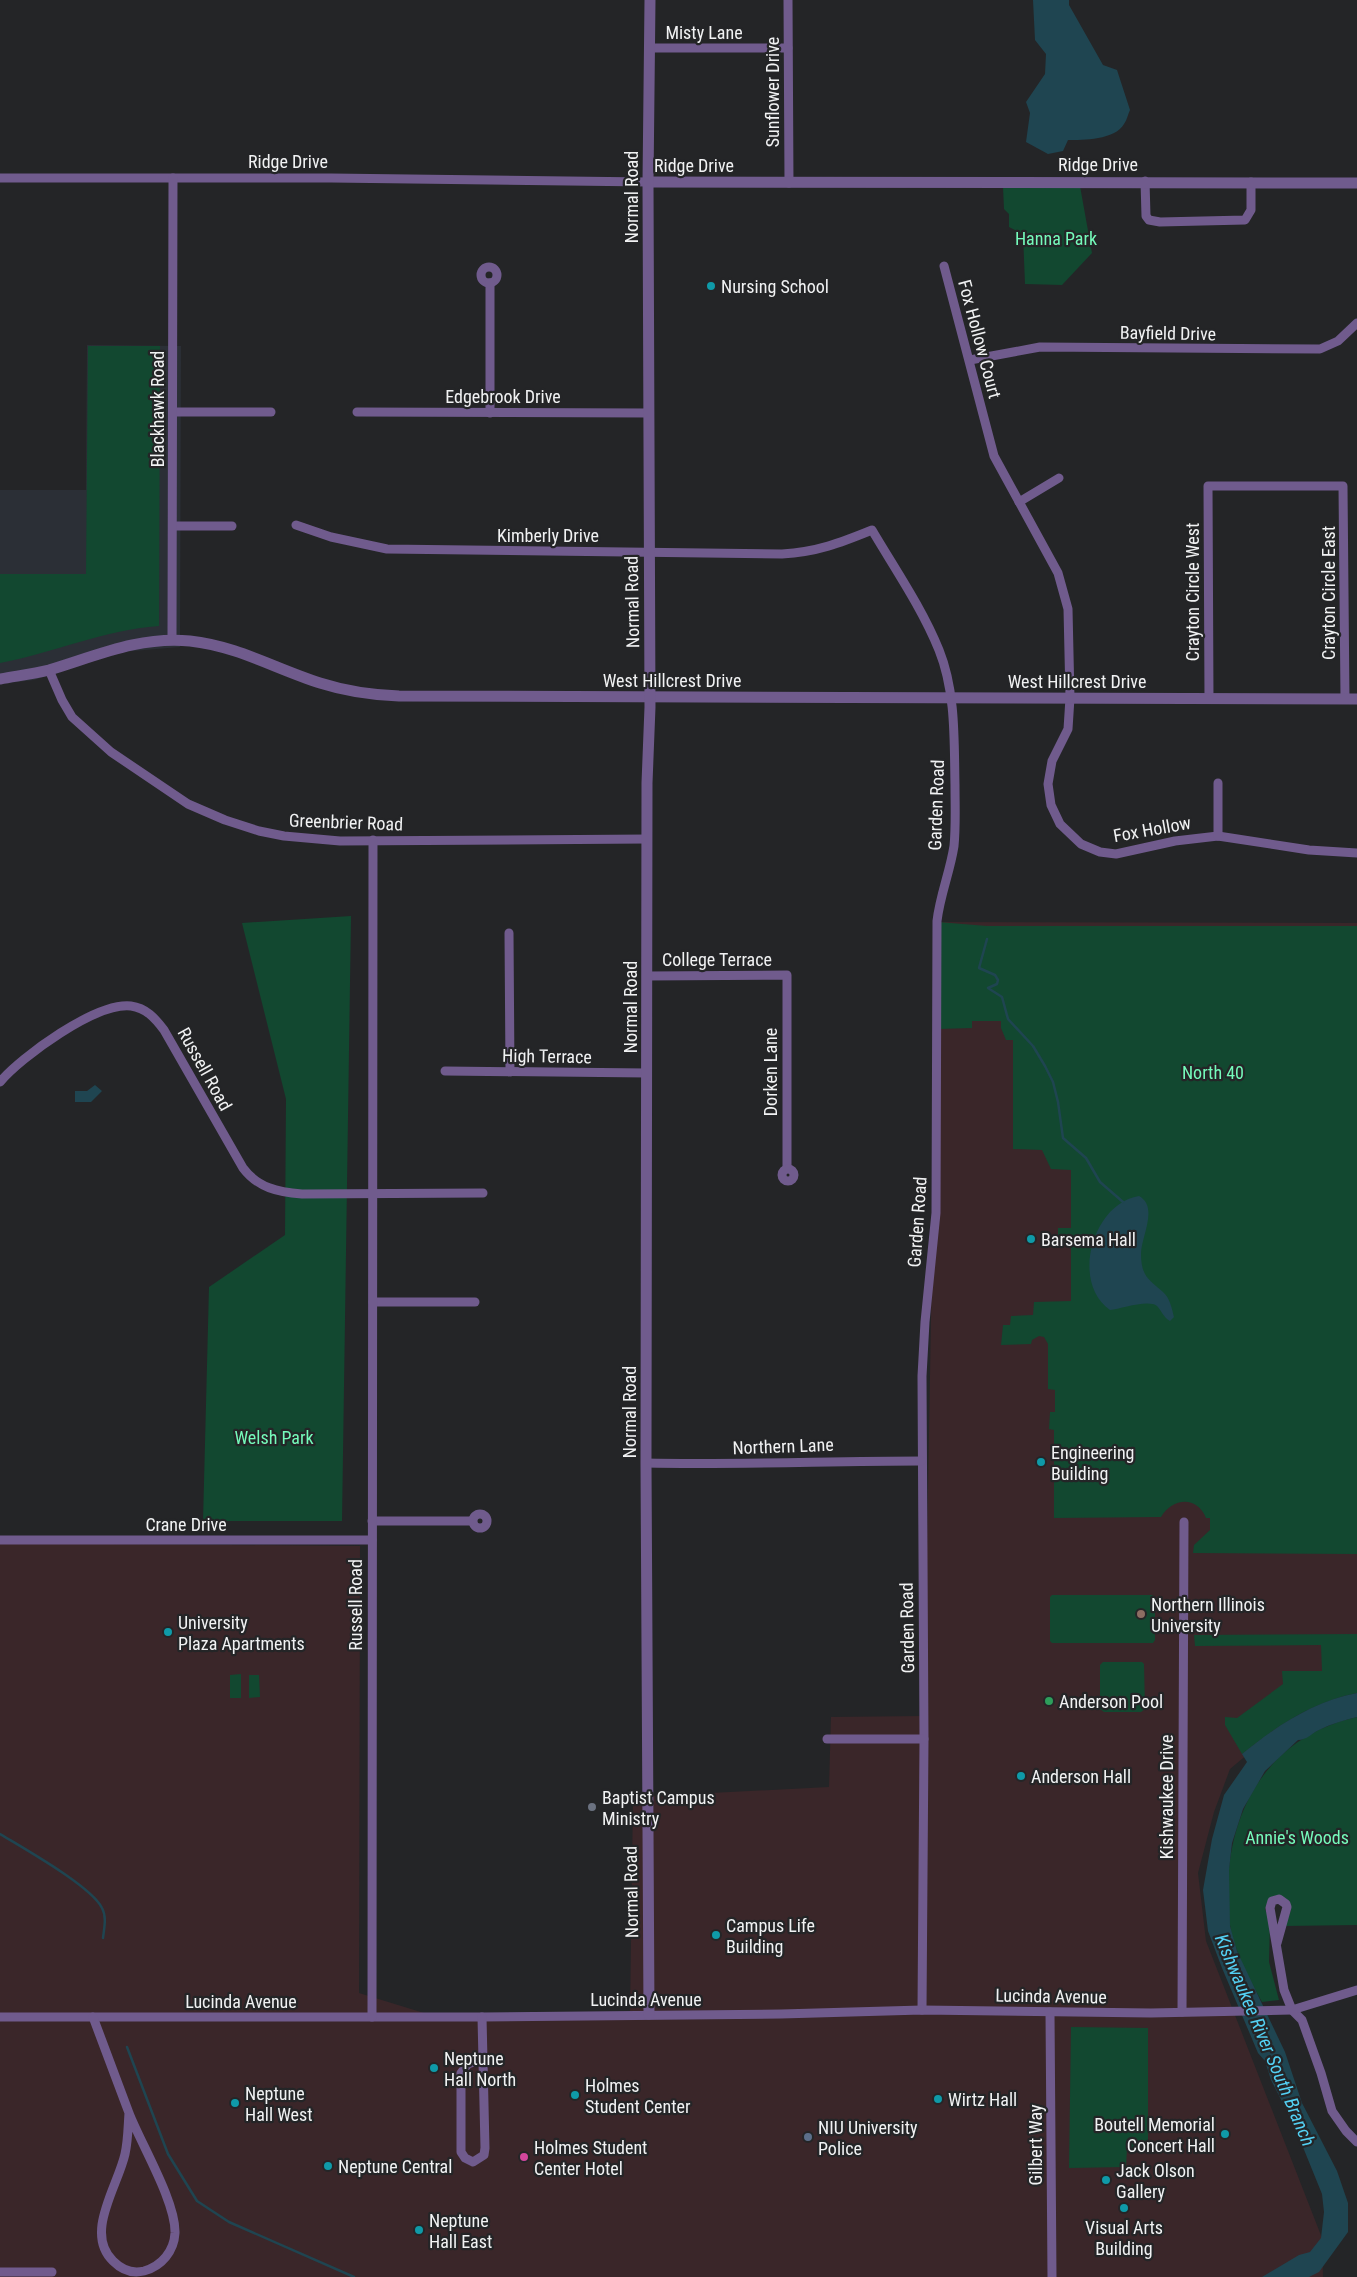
<svg xmlns="http://www.w3.org/2000/svg" width="1357" height="2277" viewBox="0 0 1357 2277" font-family="'Roboto Condensed',sans-serif">
<rect width="100%" height="100%" fill="#242527"/>
<path fill="#2b2f36" d="M87,345L181,346L180,647L121,652L34,680L0,684V490H86Z"/>
<path fill="#3a2629" d="M938,922L1357,923V1681L1299,1711L1230,1769L1214,1812L1198,1873L1206,1941L1322,2238L1323,2277H0V1543L360,1546L359,1993L437,2017L630,2015L633,1797L829,1787L831,1717L924,1716Z"/>
<g fill="#124830">
<path d="M1080,186L1092,253L1062,285L1025,284L1023,234L1009,227V214L1004,209L1003,187Z"/>
<path d="M88,346H160L159,626C104,630 53,653 0,663V574H86Z"/>
<path d="M351,916L342,1521H203L209,1287L285,1235L286,1099L242,923Z"/>
<path d="M938,922L987,926H1357V1554L1193,1553L1194,1545L1210,1530V1518H1206C1197,1495 1172,1498 1161,1517L1054,1518V1430L1049,1429L1050,1412H1055V1390L1048,1389V1344L1044,1337L1039,1336L1032,1340L1031,1344L1001,1345L1003,1325H1010L1011,1316L1033,1315L1034,1302L1071,1301V1244L1058,1243V1228H1071V1170L1051,1169L1042,1150L1013,1149V1040H1006L1001,1028V1021H972V1028L938,1029Z"/>
<path d="M1052,1595H1152L1155,1597V1640L1153,1643H1052L1050,1641V1597Z"/>
<path d="M1357,1634V1693C1312,1702 1277,1726 1242,1754L1225,1725V1717L1237,1718L1283,1684L1282,1671H1322L1321,1645L1195,1646L1194,1635Z"/>
<path d="M1103,1662H1142L1144,1664L1145,1709L1141,1712H1104L1100,1709V1665Z"/>
<path d="M241,1674V1698H230V1675Z"/>
<path d="M249,1675H259L260,1697L249,1698Z"/>
<path d="M1357,1717V1925L1285,1926L1291,1910L1289,1901L1280,1895L1269,1899L1265,1909L1270,1921L1269,1962L1279,2000L1262,2002C1251,1982 1233,1948 1230,1925C1218,1830 1257,1739 1357,1717Z"/>
<path d="M1071,2027L1148,2028V2149L1127,2148L1126,2167L1069,2168Z"/>
</g>
<g fill="#1f4551">
<path d="M1033,0H1069V5L1103,65L1117,70L1130,110C1128,114 1127,120 1124,124C1115,140 1083,140 1068,140L1063,151L1048,154L1026,142L1030,113L1026,102L1045,74L1046,54L1035,40Z"/>
<path d="M95,1085L102,1091L91,1102H75V1091H87Z"/>
<path d="M1139,1196C1159,1207 1141,1237 1141,1254C1141,1276 1149,1280 1163,1292C1170,1298 1172,1309 1174,1317L1170,1321C1163,1317 1162,1311 1157,1306C1148,1299 1121,1309 1110,1310C1070,1282 1093,1203 1139,1196Z"/>
<path d="M1357,1693V1717C1344,1720 1331,1724 1319,1730C1312,1733 1307,1740 1298,1740L1265,1771L1243,1809L1232,1843L1229,1870L1230,1926L1237,1951L1285,2052L1302,2103L1337,2171L1348,2203V2232L1319,2272L1309,2277H1262L1299,2255L1310,2252L1321,2238L1324,2212L1322,2194L1294,2125L1271,2080L1265,2061L1258,2053L1222,1968L1208,1931L1203,1890L1212,1839L1224,1795L1247,1762L1242,1754C1278,1725 1312,1702 1357,1693Z"/>
</g>
<g fill="none" stroke-linecap="round" stroke-linejoin="round">
<g stroke="#1f4551" stroke-width="2.5">
<path d="M987,939L979,968L995,975L998,980L997,984L988,988L1002,997L1008,1019L1033,1046L1045,1066L1053,1082L1058,1102L1063,1138L1086,1158L1100,1182L1123,1202"/>
<path d="M0,1834C23,1848 91,1886 102,1908C107,1917 104,1929 103,1938"/>
<path d="M127,2047L168,2154L197,2201L229,2222L354,2277"/>
</g>
<g stroke="#705b8d" stroke-width="9">
<path d="M788,0L789,183"/>
<path d="M650,48H788"/>
<path d="M0,178H331L648,182"/>
<path d="M1145,181L1146,216L1149,220L1160,222L1245,220L1251,210V182"/>
<path d="M944,266L994,456L1058,573L1068,609L1070,698L1068,729L1052,761L1048,784L1051,805L1060,824L1081,844L1100,852L1116,854L1175,841L1218,836L1309,850L1357,853"/>
<circle cx="489" cy="275" r="8"/>
<path d="M490,283V413"/>
<path d="M970,360L1040,347L1320,349L1338,341L1357,323"/>
<path d="M173,412H271"/>
<path d="M357,412L649,413"/>
<path d="M1019,502L1059,478"/>
<path d="M296,525L331,537L387,549L782,554C817,552 840,543 872,530C895,569 922,608 939,650C956,692 954,741 955,785C955,806 956,826 954,846C950,872 940,895 937,921L936,1213L925,1322L922,1376L924,1739L922,2010"/>
<path d="M173,526H232"/>
<path d="M172,640L173,178"/>
<path d="M49,670L62,700L72,717L111,752L188,804L225,820L259,831L284,836L340,841L647,839"/>
<path d="M1209,699L1208,486H1343L1345,699"/>
<path d="M1218,783V836"/>
<path d="M509,933L510,1072"/>
<path d="M647,976L787,975V1168"/>
<path d="M445,1071L647,1073"/>
<path d="M0,1082C21,1057 96,1002 131,1006C146,1008 155,1018 164,1030L243,1168C258,1188 278,1192 302,1194L483,1193"/>
<circle cx="788" cy="1175" r="6"/>
<path d="M373,1302H475"/>
<path d="M646,1463C738,1465 830,1461 921,1461"/>
<circle cx="480" cy="1521" r="7"/>
<path d="M372,1521H472"/>
<path d="M0,1540H372"/>
<path d="M827,1739H924"/>
<path d="M1277,1943L1287,1907L1286,1904L1279,1899L1272,1901L1270,1908L1284,1990L1292,2010L1302,2020L1321,2073L1332,2111L1346,2131L1357,2142"/>
<path d="M1050,2012L1052,2277"/>
<path d="M1182,2012L1184,1522"/>
<path d="M0,2017H482L781,2014L922,2010L1151,2013L1292,2010L1357,1990"/>
<path d="M93,2017C105,2049 117,2081 129,2113C141,2144 176,2202 175,2233C174,2251 162,2266 144,2271C132,2274 121,2269 113,2261C84,2233 118,2186 125,2154C128,2141 128,2127 129,2113"/>
<path d="M372,2017L373,840"/>
<path d="M482,2017L485,2148L484,2155L473,2162L465,2158L461,2152V2073L468,2064L482,2059"/>
<path d="M0,2272H52"/>
</g>
<g stroke="#705b8d" stroke-width="11">
<path d="M648,182L1357,183"/>
<path d="M0,679C16,676 33,674 49,670C96,656 139,636 190,641C237,646 276,669 320,683C345,691 372,695 399,696L1357,699"/>
<path d="M649,2014L646,1463L647,783L650,707L648,182L650,0"/>
</g>
</g>
<g fill="#0f9aa8" stroke="#242527" stroke-width="2">
<circle cx="711" cy="286" r="5"/>
<circle cx="1031" cy="1239" r="5"/>
<circle cx="1041" cy="1462" r="5"/>
<circle cx="168" cy="1632" r="5"/>
<circle cx="1021" cy="1776" r="5"/>
<circle cx="716" cy="1935" r="5"/>
<circle cx="434" cy="2068" r="5"/>
<circle cx="575" cy="2095" r="5"/>
<circle cx="938" cy="2099" r="5"/>
<circle cx="235" cy="2103" r="5"/>
<circle cx="1225" cy="2134" r="5"/>
<circle cx="328" cy="2166" r="5"/>
<circle cx="1106" cy="2180" r="5"/>
<circle cx="1124" cy="2208" r="5"/>
<circle cx="419" cy="2230" r="5"/>
</g>
<circle fill="#8d6e63" stroke="#242527" stroke-width="2" cx="1141" cy="1614" r="5"/>
<circle fill="#2e9e5b" stroke="#242527" stroke-width="2" cx="1049" cy="1701" r="5"/>
<circle fill="#6b7280" stroke="#242527" stroke-width="2" cx="592" cy="1807" r="5"/>
<circle fill="#5c6f8a" stroke="#242527" stroke-width="2" cx="808" cy="2137" r="5"/>
<circle fill="#d1479c" stroke="#242527" stroke-width="2" cx="524" cy="2157" r="5"/>
<g text-anchor="middle" dominant-baseline="central" stroke-width="4.5" stroke-linejoin="round" paint-order="stroke">
<g font-size="18" fill="#f1f2f3" stroke="#242527">
<text x="704" y="32">Misty Lane</text>
<text transform="translate(772 92) rotate(-90)">Sunflower Drive</text>
<text x="288" y="161">Ridge Drive</text>
<text x="1098" y="164">Ridge Drive</text>
<text x="694" y="165">Ridge Drive</text>
<text transform="translate(631 197) rotate(-90)">Normal Road</text>
<text transform="translate(1168 333) rotate(1)">Bayfield Drive</text>
<text transform="translate(980 339) rotate(75)">Fox Hollow Court</text>
<text x="503" y="396">Edgebrook Drive</text>
<text transform="translate(157 409) rotate(-90)">Blackhawk Road</text>
<text x="548" y="535">Kimberly Drive</text>
<text transform="translate(1192 592) rotate(-90)">Crayton Circle West</text>
<text transform="translate(1328 593) rotate(-90)">Crayton Circle East</text>
<text transform="translate(632 602) rotate(-91)">Normal Road</text>
<text x="672" y="680">West Hillcrest Drive</text>
<text x="1077" y="681">West Hillcrest Drive</text>
<text transform="translate(936 805) rotate(-88)">Garden Road</text>
<text transform="translate(346 822) rotate(2)">Greenbrier Road</text>
<text transform="translate(1152 829) rotate(-10)">Fox Hollow</text>
<text x="717" y="959">College Terrace</text>
<text transform="translate(630 1007) rotate(-90)">Normal Road</text>
<text transform="translate(547 1056) rotate(1)">High Terrace</text>
<text transform="translate(205 1069) rotate(61)">Russell Road</text>
<text transform="translate(770 1072) rotate(-90)">Dorken Lane</text>
<text transform="translate(917 1222) rotate(-86)">Garden Road</text>
<text transform="translate(629 1412) rotate(-90)">Normal Road</text>
<text transform="translate(783 1446) rotate(-2)">Northern Lane</text>
<text x="186" y="1524">Crane Drive</text>
<text transform="translate(355 1605) rotate(-90)">Russell Road</text>
<text transform="translate(907 1628) rotate(-91)">Garden Road</text>
<text transform="translate(1166 1797) rotate(-90)">Kishwaukee Drive</text>
<text transform="translate(631 1892) rotate(-91)">Normal Road</text>
<text transform="translate(1051 1996) rotate(1)">Lucinda Avenue</text>
<text x="646" y="1999">Lucinda Avenue</text>
<text x="241" y="2001">Lucinda Avenue</text>
<text transform="translate(1035 2145) rotate(-90)">Gilbert Way</text>
</g>
<g font-size="18" fill="#75fbbb" stroke="#242527">
<text x="1056" y="238">Hanna Park</text>
<text x="1213" y="1072">North 40</text>
<text x="274" y="1437">Welsh Park</text>
<text x="1297" y="1837">Annie's Woods</text>
</g>
<g font-size="18" fill="#f1f2f3" stroke="#242527" text-anchor="start">
<text x="721" y="286">Nursing School</text>
<text x="1041" y="1239">Barsema Hall</text>
<text x="1051" y="1452">Engineering<tspan x="1051" dy="21">Building</tspan></text>
<text x="1151" y="1604">Northern Illinois<tspan x="1151" dy="21">University</tspan></text>
<text x="178" y="1622">University<tspan x="178" dy="21">Plaza Apartments</tspan></text>
<text x="1059" y="1701">Anderson Pool</text>
<text x="1031" y="1776">Anderson Hall</text>
<text x="602" y="1797">Baptist Campus<tspan x="602" dy="21">Ministry</tspan></text>
<text x="726" y="1925">Campus Life<tspan x="726" dy="21">Building</tspan></text>
<text x="444" y="2058">Neptune<tspan x="444" dy="21">Hall North</tspan></text>
<text x="585" y="2085">Holmes<tspan x="585" dy="21">Student Center</tspan></text>
<text x="245" y="2093">Neptune<tspan x="245" dy="21">Hall West</tspan></text>
<text x="948" y="2099">Wirtz Hall</text>
<text x="1215" y="2124" text-anchor="end">Boutell Memorial<tspan x="1215" dy="21">Concert Hall</tspan></text>
<text x="818" y="2127">NIU University<tspan x="818" dy="21">Police</tspan></text>
<text x="534" y="2147">Holmes Student<tspan x="534" dy="21">Center Hotel</tspan></text>
<text x="338" y="2166">Neptune Central</text>
<text x="1116" y="2170">Jack Olson<tspan x="1116" dy="21">Gallery</tspan></text>
<text x="429" y="2220">Neptune<tspan x="429" dy="21">Hall East</tspan></text>
<text x="1124" y="2227" text-anchor="middle">Visual Arts<tspan x="1124" dy="21">Building</tspan></text>
</g>
<g font-size="19" font-style="italic" fill="#53d0f3" stroke="#242527">
<text transform="translate(1265 2040) rotate(67)">Kishwaukee River South Branch</text>
</g>
</g>
</svg>
